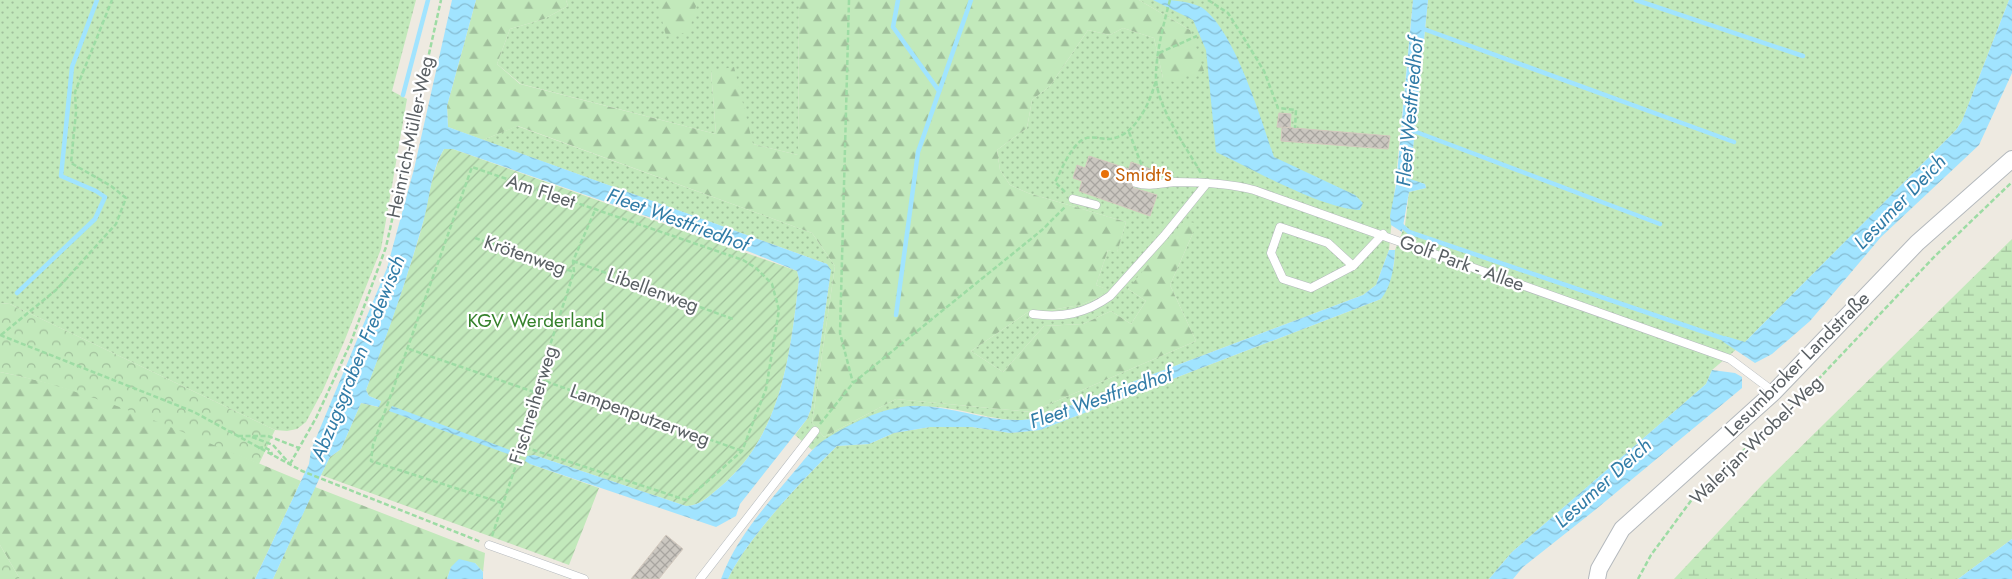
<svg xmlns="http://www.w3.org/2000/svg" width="2012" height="579" viewBox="0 0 2012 579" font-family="Jost,sans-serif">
<defs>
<pattern id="grass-dots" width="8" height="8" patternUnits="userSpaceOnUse" patternTransform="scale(1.25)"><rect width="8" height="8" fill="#c2e9bb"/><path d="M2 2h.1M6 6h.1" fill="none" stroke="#a1c09c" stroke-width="1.8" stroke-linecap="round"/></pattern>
<pattern id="forest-firs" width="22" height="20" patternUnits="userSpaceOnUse" patternTransform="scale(1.25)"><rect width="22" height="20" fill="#c2e9bb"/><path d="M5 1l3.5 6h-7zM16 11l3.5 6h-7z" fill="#a1c09c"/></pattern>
<pattern id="wetland-marsh" width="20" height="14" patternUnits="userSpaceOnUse" patternTransform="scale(1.25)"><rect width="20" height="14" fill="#c2e9bb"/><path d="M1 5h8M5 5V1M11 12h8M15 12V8" fill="none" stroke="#a1c09c"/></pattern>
<pattern id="park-crowns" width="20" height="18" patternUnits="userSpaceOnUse" patternTransform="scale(1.25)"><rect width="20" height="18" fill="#c2e9bb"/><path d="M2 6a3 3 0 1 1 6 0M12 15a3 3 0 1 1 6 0" fill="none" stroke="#a1c09c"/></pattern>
<pattern id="garden-furrows" width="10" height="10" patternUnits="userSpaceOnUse" patternTransform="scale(1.25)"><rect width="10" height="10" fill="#c2e9bb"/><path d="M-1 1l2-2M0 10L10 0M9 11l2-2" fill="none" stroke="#a1c09c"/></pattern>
<pattern id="water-waves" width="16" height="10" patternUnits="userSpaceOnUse" patternTransform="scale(1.25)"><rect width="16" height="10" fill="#a1e4ff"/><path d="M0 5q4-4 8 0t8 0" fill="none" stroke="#86bcd2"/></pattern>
<pattern id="building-cross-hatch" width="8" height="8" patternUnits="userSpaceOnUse" patternTransform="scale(1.25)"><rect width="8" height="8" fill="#cbc7c0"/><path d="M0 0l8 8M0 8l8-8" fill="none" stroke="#a8a5a0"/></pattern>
</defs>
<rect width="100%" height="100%" fill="#eeeae1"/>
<g fill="url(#grass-dots)">
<path d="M0,0H416L392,91L407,99L381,249L344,342L323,390L306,422L297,429L287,431L275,430L10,304L0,303Z"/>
<path d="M476,0L447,106L448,127L483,140L517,126L812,233L835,266L812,423L824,437L896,399L1031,412L1196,341L1170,285L1193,233L1128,289L1146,301L1131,324L1111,311L1083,324L1044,326L1003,372L971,351L1031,310H1051L1080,305L1100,297L1106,289L1096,285L1108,250L1117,252L1126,222L1028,193L1010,185L1000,170L997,150L1027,128L1032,100L1050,86L1088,30L1110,35L1123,28L1154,38L1163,78L1190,30L1139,0H1413L1389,250L1376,285L1363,295L1037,418C1009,424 984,415 958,410C914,402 887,408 848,428C835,434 823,440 812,450L795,435L807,419L811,409L830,277L827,264L483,140L448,127L447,106Z"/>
<path d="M566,0H799L798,155L753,144L711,71L716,134L521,84L497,64L510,29L544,19L568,6Z"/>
<path d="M1428,0H2009L1962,121L1956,130L1745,342L1712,370L1706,384L1512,552L1489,579H728C747,538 804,478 837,446L869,444L894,433L930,427H972L1010,433L1040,430L1381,299L1394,265L1395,250L1405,225L1409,192L1426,188L1425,184L1410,180Z"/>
</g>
<g fill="url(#forest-firs)">
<path d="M476,0H566L568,6L544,19L510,29L497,64L520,84L716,134L711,71L734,67L753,144L798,155L799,0H1139L1190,30L1204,71L1196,77L1186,74L1174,82L1163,78L1154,38L1123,28L1110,35L1088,30L1050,86L1032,100L1027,128L997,150L1000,170L1010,185L1028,193L1126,222L1117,253L1108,250L1096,285L1107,289L1100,297L1080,305L1051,310H1031L971,351L1003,372L1044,326L1083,324L1111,311L1131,324L1146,301L1128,289L1184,221L1195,223L1193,233L1170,285L1196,341L1031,412L896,399L824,437L812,423L835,266L812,233L518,126L483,140L448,127L447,106Z"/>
<path d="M657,0H693L696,6L689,32L666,36Z"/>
<path d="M0,372C105,392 203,441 301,481L255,579H20L0,545Z"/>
<path d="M315,487L485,553L483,572L475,563L451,567L447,579H273Z"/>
</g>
<path fill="url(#wetland-marsh)" d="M2012,239V539L1958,579H1674L1763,484Z"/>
<g fill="url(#park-crowns)">
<path d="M0,303L10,304L275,430L259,464C175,429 90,390 0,372Z"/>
<path d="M0,545L20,579H0Z"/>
</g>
<path fill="url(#garden-furrows)" d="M444,149H453L797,271L799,279C790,356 782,435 719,488C709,496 700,506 686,506L534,455L530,464L599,488L569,565L321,475L330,457L341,449L361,403L378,407L381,401L369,396L366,390C386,337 405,285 421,230C429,203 430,174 444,149Z"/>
<g fill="url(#water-waves)">
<path d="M452,0H476L447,106L448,127L827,264L831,270L830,277L811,409L807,419L740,504L736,516L716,527L530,464L525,461L527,456L534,455L686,506C700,506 709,496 719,488C782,435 790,356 799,279L797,271L750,252L453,149H444C430,172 430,201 422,226C406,282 387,336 366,390L369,396L381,401L379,407L361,403L341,449L330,457L321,475L273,579H255L309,464L311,450L387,268L414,169Z"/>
<path d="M1153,0C1169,0 1186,0 1201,7C1234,28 1261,119 1274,157L1355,195L1363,203L1360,210C1322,209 1252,169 1216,152L1206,50L1193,20Z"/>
<path d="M1413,0H1428L1410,179L1425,184L1426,188L1409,192L1402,232L1391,225L1390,216L1396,185Z"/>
<path d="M2009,0H2012V73L1979,145L1881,237L1810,321L1772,354L1755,363L1722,341L1725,336L1745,342L1956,130L1962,121Z"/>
<path d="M1389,250H1395C1394,267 1392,285 1381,299L1040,430L1010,433L972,427H930L894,433L869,444L837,446C804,478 747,538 728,579H721C736,538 765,507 793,473C803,462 812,448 824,440C849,424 883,407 912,406C954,404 995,427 1037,418L1363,295L1376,285Z"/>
<path d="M1712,370L1735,373L1742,377V388L1595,510L1523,567L1513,579H1489L1512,552L1706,384Z"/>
<path d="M392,406L510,450L511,453L508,454L389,411Z"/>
<path d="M2012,539V579H1958Z"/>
<path d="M459,559L475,563L483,572V579H447L451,567Z"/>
</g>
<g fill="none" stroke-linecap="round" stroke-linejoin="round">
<g stroke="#a1e4ff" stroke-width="4.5">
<path d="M898,0L893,27L939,91"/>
<path d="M1636,0L1803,56"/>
<path d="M1421,28L1734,142"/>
<path d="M403,95L428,0"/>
<path d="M1411,130L1660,224"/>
<path d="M1401,225L1409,232L1728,340"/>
<path d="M17,293L95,219L105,197L96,191L61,176L72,67L97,0"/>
<path d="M896,315L918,152L971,0"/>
</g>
</g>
<g fill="url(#building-cross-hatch)" stroke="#d4cabf">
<path d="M1279,113L1291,114L1290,128L1277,127Z"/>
<path d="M1282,127L1390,136L1388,149L1281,141Z"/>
<path d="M1089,156L1129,169L1131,162L1153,170L1150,179L1135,178L1130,182L1134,188L1157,195L1150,216L1079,191L1082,181L1073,178L1077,165L1085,168Z"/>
<path d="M666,535L683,549L666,570L659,579H631Z"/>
</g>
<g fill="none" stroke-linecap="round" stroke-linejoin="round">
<defs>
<g id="service">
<path d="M1136,183C1149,187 1162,183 1175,182C1202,182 1228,183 1254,190L1730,359L1774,392"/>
<path d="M1073,199L1096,205"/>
<path d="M1353,266L1328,243L1280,227L1271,253L1283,279L1311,288L1353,266L1383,234"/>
<path d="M1033,314C1062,318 1085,314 1110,296L1164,236L1207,183"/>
<path d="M489,545L584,579"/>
<path d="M700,579L815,431"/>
</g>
<path id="minor" d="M1597,579L1599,569L1622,529L1774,392L1917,243L2012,159"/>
</defs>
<use href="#service" stroke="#b4b9bd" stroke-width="9"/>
<use href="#minor" stroke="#b4b9bd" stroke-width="18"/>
<g stroke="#9ddca4" stroke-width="2.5" stroke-dasharray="5 2.5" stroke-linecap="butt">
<path d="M849,0L840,333L853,383"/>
<path d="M1170,0C1164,22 1155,57 1156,80C1159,110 1186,147 1201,173"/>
<path d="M1208,0L1228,13L1245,40L1264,71L1278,108L1296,110L1295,128"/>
<path d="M1159,53L1197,36"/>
<path d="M1129,132L1142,166"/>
<path d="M1114,177L1127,180"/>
<path d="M1065,192L1055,182C1062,169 1070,148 1082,140C1090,135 1100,139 1109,139C1135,137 1150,103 1156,80"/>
<path d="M475,238L574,272"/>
<path d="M573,261L733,319"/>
<path d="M0,335L194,412L302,471L481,542"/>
<path d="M1,335L56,290L116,224L126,198L111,186L71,163L76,112L75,92L112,0"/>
<path d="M409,349L540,394"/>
<path d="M539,379L742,451"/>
<path d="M820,424L853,383L1042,230L1066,206"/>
<path d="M238,436H268L299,448"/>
<path d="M252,437L273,445L289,463"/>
<path d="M258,448L264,447L271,451L272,455"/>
<path d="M290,464L316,418L351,342L386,247L441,0"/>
<path d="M502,503L371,461L373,445L472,167L743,260L756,268L772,284L779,310L766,389L742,451L686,500L521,446"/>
<path d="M492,536L540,394L539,379L574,272L573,261L596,208"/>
<path d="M1638,579L1651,555L1693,498L1808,390L1935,256L2012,182"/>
</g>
<use href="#service" stroke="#fff" stroke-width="8"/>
<use href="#minor" stroke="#fff" stroke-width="16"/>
</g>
<circle fill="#e8710a" stroke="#fff" stroke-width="2" cx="1105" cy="174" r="5"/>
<g text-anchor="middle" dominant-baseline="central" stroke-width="4.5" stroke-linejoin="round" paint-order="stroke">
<g font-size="19" fill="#5a6064" stroke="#fff">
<text transform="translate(410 137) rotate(-78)">Heinrich-Müller-Weg</text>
<text transform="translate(541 191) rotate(18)">Am Fleet</text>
<text transform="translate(525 255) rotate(19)">Krötenweg</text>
<text transform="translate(1462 263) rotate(20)">Golf Park - Allee</text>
<text transform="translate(653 290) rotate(20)">Libellenweg</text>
<text transform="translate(1797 364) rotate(-45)">Lesumbroker Landstraße</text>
<text transform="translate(533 405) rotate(-73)">Fischreiherweg</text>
<text transform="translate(640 415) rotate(20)">Lampenputzerweg</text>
<text transform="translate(1756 440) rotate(-44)">Walerjan-Wrobel-Weg</text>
</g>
<g font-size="19" fill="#c56008" stroke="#fff" text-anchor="start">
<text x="1115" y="174">Smidt's</text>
</g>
<g font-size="19" fill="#35822c" stroke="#fff">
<text x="536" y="320">KGV Werderland</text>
</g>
<g font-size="20" font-style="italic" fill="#317ca7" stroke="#fff">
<text transform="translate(1410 112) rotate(-85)">Fleet Westfriedhof</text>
<text transform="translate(1900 202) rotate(-46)">Lesumer Deich</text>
<text transform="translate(678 220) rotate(20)">Fleet Westfriedhof</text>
<text transform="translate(358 358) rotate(-68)">Abzugsgraben Fredewisch</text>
<text transform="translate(1101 398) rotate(-19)">Fleet Westfriedhof</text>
<text transform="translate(1603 483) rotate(-42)">Lesumer Deich</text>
</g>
</g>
</svg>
